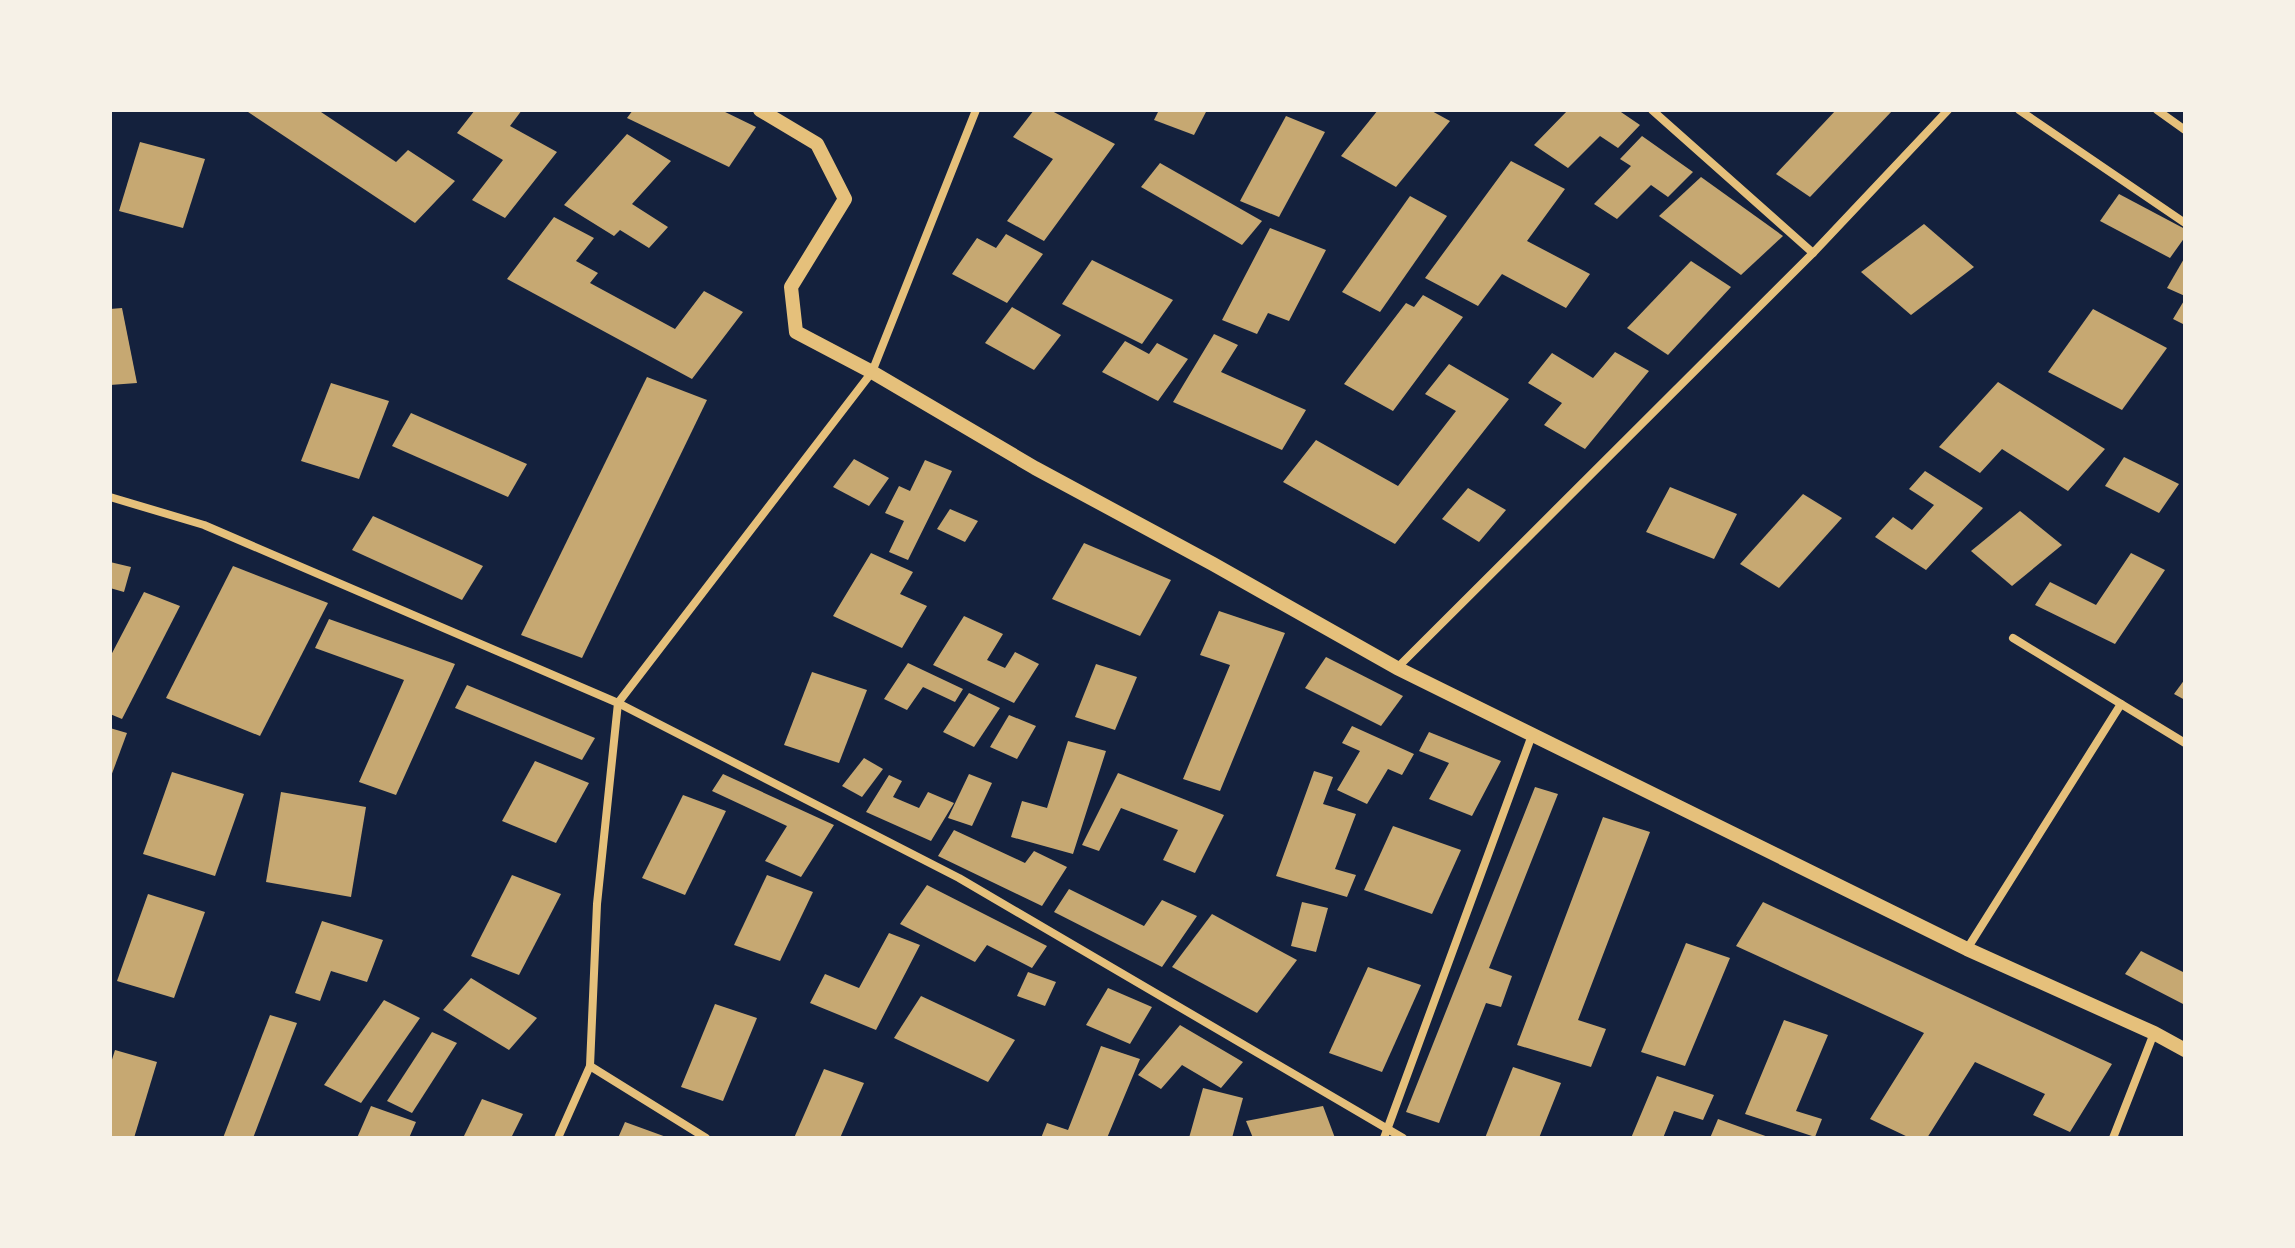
<svg xmlns="http://www.w3.org/2000/svg" width="2295" height="1248" viewBox="0 0 2295 1248" font-family="'Public Sans',sans-serif">
<rect width="100%" height="100%" fill="#14213d"/>
<g fill="#c6a872">
<path d="M245,110H318L396,162L408,150L455,181L415,223Z"/>
<path d="M475,110H522L510,126L557,152L505,218L472,200L503,160L457,133Z"/>
<path d="M633,110H721L756,127L729,167L627,118Z"/>
<path d="M1034,110H1050L1115,144L1044,241L1007,221L1053,159L1013,137Z"/>
<path d="M1159,110H1207L1194,135L1154,120Z"/>
<path d="M1378,110H1430L1450,121L1396,187L1341,156Z"/>
<path d="M1568,110H1618L1640,125L1618,148L1600,136L1568,168L1534,145Z"/>
<path d="M1836,110H1893L1810,197L1776,174Z"/>
<path d="M1286,116L1325,132L1279,217L1240,201Z"/>
<path d="M627,134L671,161L632,204L668,227L649,248L620,230L614,236L564,205Z"/>
<path d="M1642,136L1693,172L1668,197L1651,185L1617,219L1594,204L1631,166L1620,159Z"/>
<path d="M140,142L205,159L183,228L119,211Z"/>
<path d="M1511,161L1565,189L1527,241L1590,274L1566,308L1502,274L1478,306L1425,278Z"/>
<path d="M1160,163L1262,221L1242,245L1141,187Z"/>
<path d="M1701,177L1783,236L1741,275L1659,216Z"/>
<path d="M2119,194L2185,229V237L2170,258L2100,221Z"/>
<path d="M1410,196L1447,216L1380,312L1342,292Z"/>
<path d="M554,217L594,238L576,261L598,273L590,283L675,329L704,291L743,312L692,379L507,279Z"/>
<path d="M1924,224L1974,267L1911,315L1861,272Z"/>
<path d="M1270,228L1326,250L1289,321L1268,313L1257,334L1222,320Z"/>
<path d="M1006,234L1043,254L1007,303L952,274L977,238L996,248Z"/>
<path d="M2185,257V296L2167,288Z"/>
<path d="M1092,260L1173,300L1142,344L1062,304Z"/>
<path d="M1691,261L1731,287L1668,355L1627,328Z"/>
<path d="M1423,295L1463,317L1393,411L1344,384L1406,303L1414,307Z"/>
<path d="M2185,299V325L2173,319Z"/>
<path d="M1012,307L1061,335L1034,370L985,343Z"/>
<path d="M122,308L137,383L110,385V309Z"/>
<path d="M2093,309L2167,348L2122,410L2048,372Z"/>
<path d="M1214,334L1238,345L1221,372L1306,410L1282,450L1173,402Z"/>
<path d="M1125,341L1149,354L1157,343L1188,359L1158,401L1102,372Z"/>
<path d="M1615,352L1649,371L1585,449L1544,425L1562,403L1528,383L1552,353L1593,378Z"/>
<path d="M1449,364L1509,399L1395,544L1283,482L1316,440L1398,486L1456,411L1425,394Z"/>
<path d="M647,377L707,400L582,658L521,635Z"/>
<path d="M1998,382L2105,449L2068,491L2002,449L1980,473L1939,447Z"/>
<path d="M331,383L389,401L359,479L301,461Z"/>
<path d="M411,413L527,464L508,497L392,446Z"/>
<path d="M2124,457L2179,484L2159,513L2105,486Z"/>
<path d="M854,459L889,478L869,506L833,487Z"/>
<path d="M925,460L952,471L908,560L889,552L904,521L885,513L899,486L910,491Z"/>
<path d="M1925,471L1983,508L1926,570L1875,537L1893,517L1912,530L1934,505L1909,489Z"/>
<path d="M1670,487L1737,514L1714,559L1646,532Z"/>
<path d="M1468,488L1506,510L1479,542L1442,519Z"/>
<path d="M1803,494L1842,518L1779,588L1740,564Z"/>
<path d="M950,509L978,521L965,542L937,529Z"/>
<path d="M2020,511L2062,545L2012,586L1971,551Z"/>
<path d="M373,516L483,566L462,600L352,550Z"/>
<path d="M1084,543L1171,580L1140,636L1052,599Z"/>
<path d="M871,553L913,572L900,594L927,606L902,648L833,616Z"/>
<path d="M2131,553L2165,570L2115,644L2035,605L2050,582L2096,605Z"/>
<path d="M110,562L131,567L124,592L110,588Z"/>
<path d="M233,566L328,603L260,736L166,698Z"/>
<path d="M144,592L180,606L122,719L110,714V657Z"/>
<path d="M1219,611L1285,633L1220,791L1183,779L1230,665L1200,655Z"/>
<path d="M964,616L1003,634L987,660L1005,668L1015,652L1039,664L1014,703L933,665Z"/>
<path d="M329,619L455,664L396,795L359,782L404,680L315,648Z"/>
<path d="M1326,657L1403,696L1381,726L1305,688Z"/>
<path d="M908,663L963,689L955,702L923,687L907,710L884,699Z"/>
<path d="M1096,664L1137,677L1115,730L1075,717Z"/>
<path d="M812,672L867,690L839,763L784,745Z"/>
<path d="M2185,679V700L2174,694Z"/>
<path d="M467,685L595,738L582,760L455,708Z"/>
<path d="M969,693L1000,708L974,747L943,732Z"/>
<path d="M1009,715L1036,726L1017,759L990,747Z"/>
<path d="M1352,726L1414,754L1402,775L1388,769L1367,804L1337,790L1360,751L1342,743Z"/>
<path d="M110,728L127,733L110,779Z"/>
<path d="M1429,732L1501,761L1472,816L1429,799L1449,763L1419,751Z"/>
<path d="M1068,741L1106,751L1073,854L1011,837L1022,801L1047,808Z"/>
<path d="M864,758L883,769L862,797L842,786Z"/>
<path d="M535,761L589,783L556,843L502,821Z"/>
<path d="M1314,771L1333,777L1323,804L1356,814L1335,869L1356,875L1347,897L1276,876Z"/>
<path d="M172,772L244,794L215,876L143,854Z"/>
<path d="M1118,773L1224,815L1195,873L1163,860L1178,830L1121,808L1099,851L1082,845Z"/>
<path d="M723,774L834,825L801,877L765,861L787,826L712,791Z"/>
<path d="M969,774L992,783L972,826L948,818Z"/>
<path d="M889,775L902,781L893,797L919,808L928,792L954,803L931,841L866,812Z"/>
<path d="M1535,787L1558,794L1489,968L1512,976L1501,1007L1486,1003L1439,1123L1406,1112Z"/>
<path d="M281,792L366,807L351,897L266,882Z"/>
<path d="M683,795L726,811L685,895L642,878Z"/>
<path d="M1603,817L1650,832L1578,1020L1606,1029L1591,1067L1517,1045Z"/>
<path d="M1393,826L1461,850L1432,914L1364,890Z"/>
<path d="M954,830L1025,863L1034,851L1067,867L1042,906L938,856Z"/>
<path d="M512,875L561,894L519,975L471,956Z"/>
<path d="M767,875L813,892L780,961L734,945Z"/>
<path d="M927,885L1047,946L1032,968L987,945L975,962L900,924Z"/>
<path d="M1069,889L1144,926L1162,900L1197,916L1162,967L1054,912Z"/>
<path d="M148,894L205,912L174,998L117,981Z"/>
<path d="M1302,902L1328,908L1316,952L1291,946Z"/>
<path d="M1763,902L2112,1064L2070,1132L2033,1115L2045,1094L1975,1062L1927,1138H1910L1870,1119L1924,1033L1736,946Z"/>
<path d="M1212,914L1297,960L1257,1013L1172,967Z"/>
<path d="M322,921L383,940L367,982L331,971L320,1001L295,993Z"/>
<path d="M889,933L920,945L876,1030L810,1003L825,974L859,988Z"/>
<path d="M1686,943L1730,958L1685,1066L1641,1052Z"/>
<path d="M2141,951L2185,973V1005L2125,974Z"/>
<path d="M1368,967L1421,985L1382,1072L1329,1053Z"/>
<path d="M1028,972L1056,982L1045,1006L1017,996Z"/>
<path d="M471,978L537,1018L509,1050L443,1010Z"/>
<path d="M1108,988L1152,1007L1130,1044L1086,1025Z"/>
<path d="M921,996L1015,1040L988,1082L894,1038Z"/>
<path d="M384,1000L420,1018L361,1103L324,1085Z"/>
<path d="M715,1004L757,1018L723,1101L681,1087Z"/>
<path d="M270,1015L297,1023L253,1138H223Z"/>
<path d="M1784,1020L1828,1035L1796,1111L1822,1119L1815,1137L1745,1114Z"/>
<path d="M1180,1025L1243,1062L1221,1088L1182,1065L1161,1089L1138,1075Z"/>
<path d="M432,1032L457,1043L412,1113L387,1101Z"/>
<path d="M1101,1046L1140,1059L1107,1138H1041L1047,1123L1068,1130Z"/>
<path d="M115,1050L157,1062L134,1138H110V1066Z"/>
<path d="M1513,1067L1561,1083L1539,1138H1485Z"/>
<path d="M824,1069L864,1083L840,1138H794Z"/>
<path d="M1657,1076L1714,1095L1703,1120L1674,1111L1663,1138H1631Z"/>
<path d="M1203,1088L1243,1098L1232,1138H1189Z"/>
<path d="M482,1099L523,1114L511,1138H463Z"/>
<path d="M371,1106L416,1122L409,1138H357Z"/>
<path d="M1323,1106L1335,1138H1253L1246,1121Z"/>
<path d="M1718,1119L1771,1138H1710Z"/>
<path d="M625,1122L669,1138H618Z"/>
</g>
<g fill="none" stroke-linecap="round" stroke-linejoin="round">
<g stroke="#e5c07b" stroke-width="8">
<path d="M976,110L872,372L618,703L959,878L1403,1138"/>
<path d="M1652,110L1813,253"/>
<path d="M2019,110L2185,223"/>
<path d="M2157,110L2185,130"/>
<path d="M110,497L204,525L618,703L597,904L590,1066L706,1138"/>
<path d="M2013,638L2185,743"/>
<path d="M1397,668L1813,253L1948,110"/>
<path d="M1967,949L2121,704"/>
<path d="M558,1138L590,1066"/>
<path d="M1384,1138L1532,735"/>
<path d="M2113,1138L2154,1033"/>
</g>
<path stroke="#e5c07b" stroke-width="14" d="M760,110L817,144L845,199L791,287L796,332L872,372L1035,468L1213,564L1397,668L1967,949L2154,1033L2185,1050"/>
</g>
<rect width="2295" height="1248" fill="none" stroke="#f6f1e7" stroke-width="224"/>
</svg>
